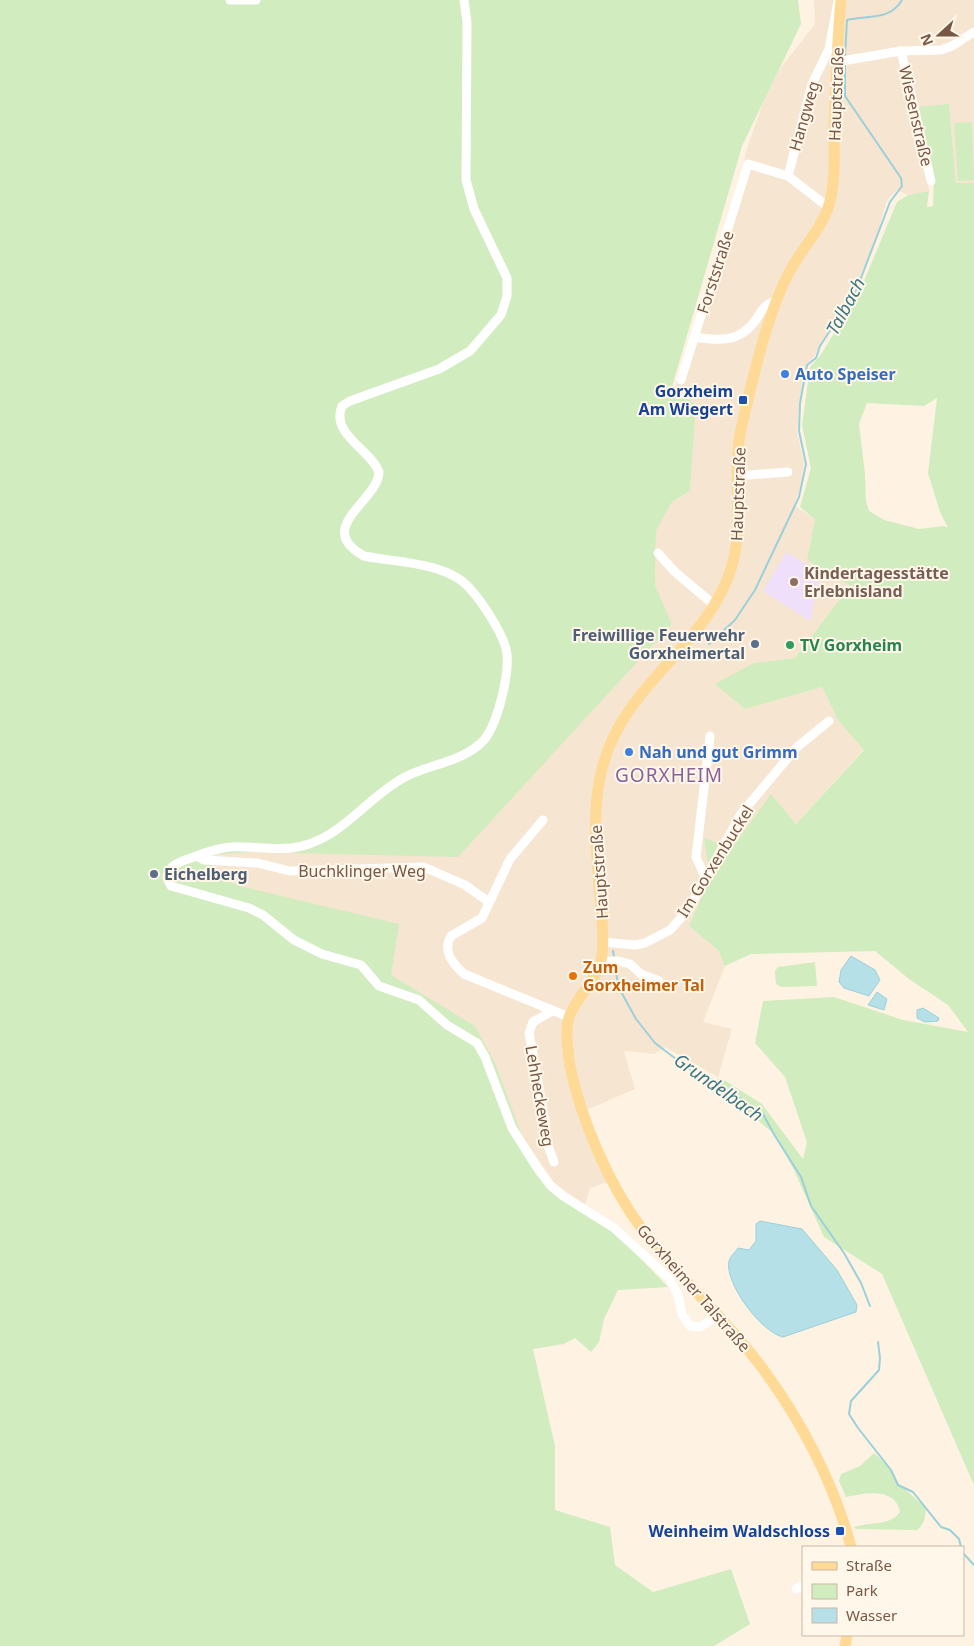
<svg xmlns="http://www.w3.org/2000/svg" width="974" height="1646" viewBox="0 0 974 1646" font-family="'Noto Sans',sans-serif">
<rect width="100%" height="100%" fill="#fef3e2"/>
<path fill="#f6e5d0" d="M814,0H974V183H956L949,105L927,179L929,191L908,195L897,190L887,200L877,235L855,289L820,344L814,357L806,364L799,403L797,432L804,463L800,488L794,505L815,519L807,560L850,586L795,658L754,663L745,709L822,687L838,720L864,749L796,824L771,795L689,926L718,950L725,966L703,1022L732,1029L718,1077L665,1047L654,1054L624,1051L635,1089L584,1111L610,1181L590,1188L585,1205L555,1184L522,1136L475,1026L244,887L215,877L209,854L249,852L622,678L672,624L655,585L656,531L672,502L690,491L696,405L675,388L741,187L745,154L763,103L779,70L815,24Z"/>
<path fill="#f0dffa" d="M786,552L821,573L810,621L763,591Z"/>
<g fill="#d1ecbf" fill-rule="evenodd">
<path d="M0,0H798L801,24L742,146L672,387L696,405L690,491L672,502L656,531L655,585L672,624L458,857L249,852L209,855L215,877L244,887L399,924L391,975L475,1026L495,1063L522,1136L540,1165L555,1184L615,1232L668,1287L618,1290L604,1319L599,1342L591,1352L575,1338L564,1344L533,1349L555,1446V1510L610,1527L615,1565L653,1592L731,1569L750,1624L714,1646H0Z"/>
<path d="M949,104L956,183H974V1485L882,1274L824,1237L793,1168L773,1133L711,1081L721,1078L762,1104L803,1159L807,1142L785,1077L755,1043L763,1001L834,997L903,1020L968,1032L948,1005L909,979L875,951L751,954L725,966L718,950L689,926L711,877L771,794L796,824L864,750L838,720L822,687L745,709L715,684L754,663L795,658L850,586L807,560L815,519L800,507L811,468L802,425L810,367L820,356L859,293L897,202L908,195L929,191L927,207L933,206L934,178L917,107ZM937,398L928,473L940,512L948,528L944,526L919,529L884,520L869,511L866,501L865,474L859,424L867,403L924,406Z"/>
<path d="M972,122L974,180L958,181L954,123Z"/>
<path d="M704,838L722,845L711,863H708Z"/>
<path d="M815,962L817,986L781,987L776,984L775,971L778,967Z"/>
<path d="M874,1453L892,1470L898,1483L926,1508C925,1517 925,1524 917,1530L856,1529L854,1527C868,1522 893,1526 900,1511C894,1487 865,1493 846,1497L839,1481L841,1474L860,1466Z"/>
</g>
<g fill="#b5e0e8" stroke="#9bd0db">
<path d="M851,956L875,970L880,980L869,996L844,988L839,982L841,970Z"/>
<path d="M877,992L887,999L884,1010L868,1005Z"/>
<path d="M923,1008L939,1018L938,1021L925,1022L917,1018V1010Z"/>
<path d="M760,1221L802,1229L837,1270L857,1305L856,1312L783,1337C762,1333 724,1283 729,1261C730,1257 735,1252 738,1248L749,1250L756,1241V1224Z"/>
</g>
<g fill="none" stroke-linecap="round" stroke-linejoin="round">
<g stroke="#9bd0db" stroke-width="2">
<path d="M845,56L847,20C867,15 890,21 902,0"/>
<path d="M709,644L735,620L755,590L799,497L806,464L799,431L800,403L807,365L816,358L820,346L856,291L890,202L902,186L901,178L845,96V63"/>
<path d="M613,951L614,958"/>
<path d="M614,963L619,988L636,1019L655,1043L697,1075L714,1080L763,1114L775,1136L801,1177L811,1206L844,1253L861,1283L870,1306"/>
<path d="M878,1342L880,1358L879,1370L851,1401L849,1414L858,1428L891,1470L898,1485L913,1492L941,1527L950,1530L959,1539L961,1547"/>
<path d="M963,1553L974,1565"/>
</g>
<g stroke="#fff" stroke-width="9">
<path d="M230,0H256"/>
<path d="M464,0L467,22L466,180L474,209L507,278V296L501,315L470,351L439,369L350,401L342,406C330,434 371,450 379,472C378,501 313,528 364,556C394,562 433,562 459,579C475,589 505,635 507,654C509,676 497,729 481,743C459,763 430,764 405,777C365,798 339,843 291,848C271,850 251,846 231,847C217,848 204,853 191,858C180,862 168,865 167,878L171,886L249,908L263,915L294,940L322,954L361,965L379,986L419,1000L447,1025L477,1043L485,1057L512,1128L538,1169L550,1185L563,1196L614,1228L669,1278L678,1295L682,1314L690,1326L700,1327L717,1316"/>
<path d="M901,51L931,181"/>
<path d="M836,62L901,51L941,50L952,46L974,32"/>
<path d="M788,176L812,84L829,49L838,1"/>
<path d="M694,337C719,341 741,343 757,318C763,309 765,304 776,301"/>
<path d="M681,380L748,164L788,176L828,207"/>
<path d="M736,476L788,472"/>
<path d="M658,553L675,572L713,604"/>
<path d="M543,820L510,859L482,918L451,936C442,951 453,964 464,974L569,1017"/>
<path d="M197,856L204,860L257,863L290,871L424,867L465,885L489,902"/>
<path d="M706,879L696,857L710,736"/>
<path d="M603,942L635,945L645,943L670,930L688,910L741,814L796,748L829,721"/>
<path d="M602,961H618L630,964L641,974L659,981"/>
<path d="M552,1011L533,1022L529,1033L545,1120L547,1143L554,1162"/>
<path d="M796,1589L803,1585"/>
</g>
<g stroke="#ffda97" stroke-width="11">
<path d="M841,0C837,43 836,85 834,128C834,153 836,181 829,205C821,230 802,248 790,271C767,313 753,378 742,425C730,473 746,522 731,569C709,637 645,673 614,736C589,786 595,842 600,896C602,915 604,936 602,955C599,979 578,994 570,1015C564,1029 568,1051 570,1066C581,1120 609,1185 642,1229C678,1277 724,1317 760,1365C800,1418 834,1483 851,1547"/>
<path d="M845,1646L847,1635"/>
</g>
</g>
<g fill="#3f7fe0" stroke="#fff7e9" stroke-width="2">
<circle cx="785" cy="374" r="5"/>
<circle cx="629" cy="752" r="5"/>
</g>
<g fill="#1a4fb4" stroke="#fff7e9" stroke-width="2">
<rect x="738" y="395" width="10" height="10" rx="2.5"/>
<rect x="835" y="1526" width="10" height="10" rx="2.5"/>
</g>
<circle fill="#8d6e63" stroke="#fff7e9" stroke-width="2" cx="794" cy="582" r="5"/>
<g fill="#5c6f8a" stroke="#fff7e9" stroke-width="2">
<circle cx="755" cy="644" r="5"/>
<circle cx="154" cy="874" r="5"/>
</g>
<circle fill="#2e9e5b" stroke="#fff7e9" stroke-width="2" cx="790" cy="645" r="5"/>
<circle fill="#e8710a" stroke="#fff7e9" stroke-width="2" cx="573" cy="976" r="5"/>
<g text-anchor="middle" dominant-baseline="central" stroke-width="4" stroke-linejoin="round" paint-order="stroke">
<g font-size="16" fill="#775847" stroke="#fff7e9">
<text transform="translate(836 94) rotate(-88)">Hauptstraße</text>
<text transform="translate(804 116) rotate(-74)">Hangweg</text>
<text transform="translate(916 116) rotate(77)">Wiesenstraße</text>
<text transform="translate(715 272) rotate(-72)">Forststraße</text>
<text transform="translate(738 494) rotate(-88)">Hauptstraße</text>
<text transform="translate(715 861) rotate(-58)">Im Gorxenbuckel</text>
<text x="362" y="871">Buchklinger Weg</text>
<text transform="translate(599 872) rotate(-94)">Hauptstraße</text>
<text transform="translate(540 1096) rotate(80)">Lehheckeweg</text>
<text transform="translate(694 1288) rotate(49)">Gorxheimer Talstraße</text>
</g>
<g font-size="16" font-weight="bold" fill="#366cbe" stroke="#fff7e9" text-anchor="start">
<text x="795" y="374">Auto Speiser</text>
<text x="639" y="752">Nah und gut Grimm</text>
</g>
<g font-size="16" font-weight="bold" fill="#164399" stroke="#fff7e9" text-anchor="end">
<text x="733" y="391">Gorxheim<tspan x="733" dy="18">Am Wiegert</tspan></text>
<text x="830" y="1531">Weinheim Waldschloss</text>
</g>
<g font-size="16" font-weight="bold" fill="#785e54" stroke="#fff7e9" text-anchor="start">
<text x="804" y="573">Kindertagesstätte<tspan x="804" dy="18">Erlebnisland</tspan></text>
</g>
<g font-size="16" font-weight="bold" fill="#4e5e75" stroke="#fff7e9" text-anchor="end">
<text x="745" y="635">Freiwillige Feuerwehr<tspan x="745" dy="18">Gorxheimertal</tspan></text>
<text x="164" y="874" text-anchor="start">Eichelberg</text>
</g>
<g font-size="16" font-weight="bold" fill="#27864d" stroke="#fff7e9" text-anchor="start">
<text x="800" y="645">TV Gorxheim</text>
</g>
<g font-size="16" font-weight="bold" fill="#c56008" stroke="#fff7e9" text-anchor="start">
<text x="583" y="967">Zum<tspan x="583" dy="18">Gorxheimer Tal</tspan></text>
</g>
<g font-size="18" font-style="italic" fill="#3c7784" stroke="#fff7e9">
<text transform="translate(845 306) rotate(-62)">Talbach</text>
<text transform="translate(719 1087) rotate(35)">Grundelbach</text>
</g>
<g font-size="19" letter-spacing="1" fill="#88629b" stroke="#fff7e9">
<text x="669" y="775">GORXHEIM</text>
</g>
</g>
<rect x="802" y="1546" width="162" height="90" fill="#fff7e9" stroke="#c9b7a8"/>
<rect x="812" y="1562" width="25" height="8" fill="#ffda97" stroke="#c9b7a8"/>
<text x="846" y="1571" font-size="15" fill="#775847">Straße</text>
<rect x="812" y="1584" width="25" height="15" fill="#d1ecbf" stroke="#c9b7a8"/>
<text x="846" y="1596" font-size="15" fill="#775847">Park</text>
<rect x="812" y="1608" width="25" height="15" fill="#b5e0e8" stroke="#c9b7a8"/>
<text x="846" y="1621" font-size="15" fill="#775847">Wasser</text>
<g transform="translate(939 35) rotate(249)" stroke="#fff7e9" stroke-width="4" paint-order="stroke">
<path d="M0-4L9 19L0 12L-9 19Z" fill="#775847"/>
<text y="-8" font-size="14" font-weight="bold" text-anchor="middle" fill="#775847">N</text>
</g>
</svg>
